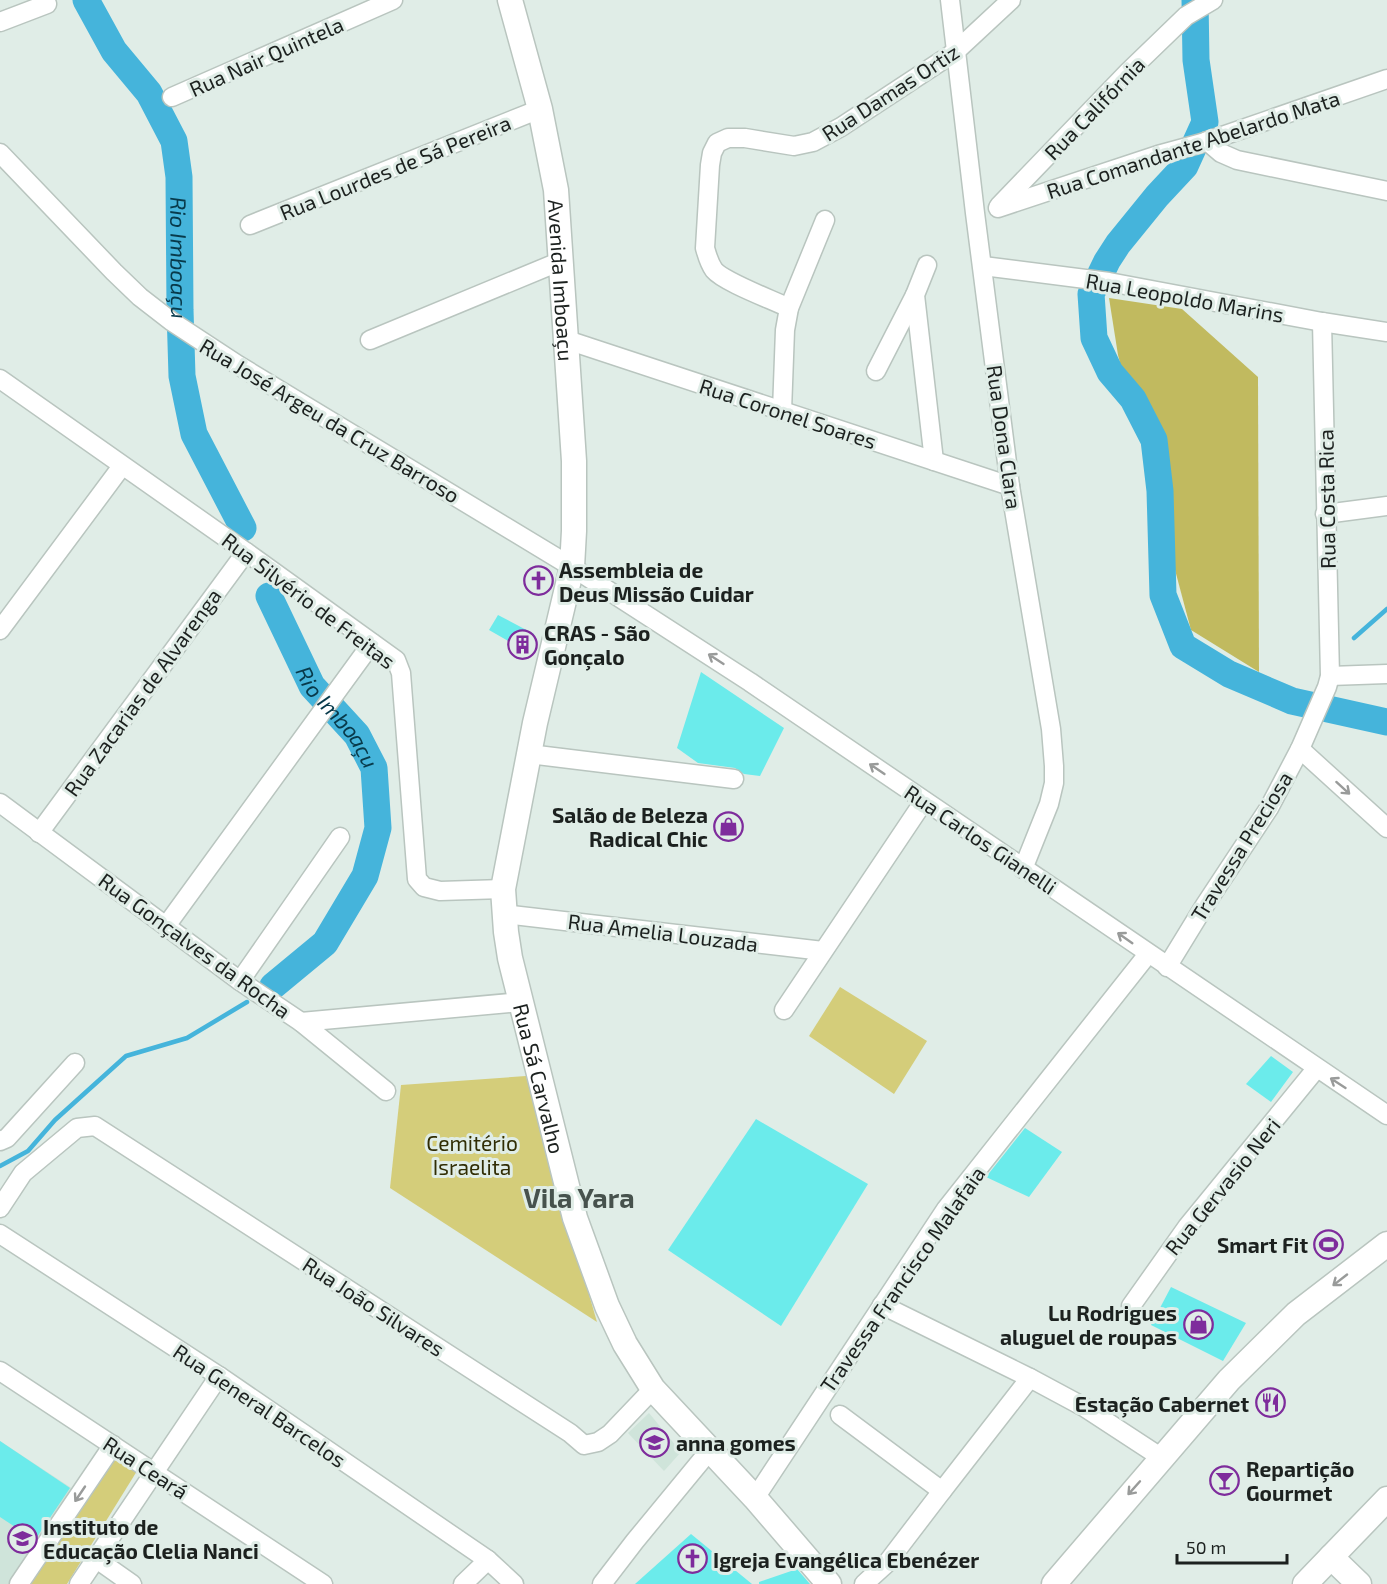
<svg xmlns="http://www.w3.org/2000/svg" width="1387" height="1584" viewBox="0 0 1387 1584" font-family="'Exo 2',sans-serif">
<rect width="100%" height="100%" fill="#e0ede7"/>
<g fill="#cfe4da">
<path d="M649,1413L681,1452L664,1471L628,1433Z"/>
<path d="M0,1441L76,1491L13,1584H0Z"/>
</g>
<g fill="#d4cd7a">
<path d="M840,987L927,1041L894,1094L809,1036Z"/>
<path d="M526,1076L597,1322L390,1188L401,1085Z"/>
<path d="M115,1456L137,1471L67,1584H29Z"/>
</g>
<path fill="#c1ba5f" d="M1109,298L1182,309L1258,377L1259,672L1191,630L1118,355Z"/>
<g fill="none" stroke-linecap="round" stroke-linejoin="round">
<g stroke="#45b4db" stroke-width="4.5">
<path d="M1354,638L1387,609"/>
<path d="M1286,698L1293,691"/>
<path d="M0,1166L28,1151L55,1120L126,1056L187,1038L247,1002"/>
</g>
<g stroke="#45b4db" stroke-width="27">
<path id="s1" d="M86,0L114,51L149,93L174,141L179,177L180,310L182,376L194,434L243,528"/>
<path d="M1195,0L1196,60L1205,122L1185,166L1157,196L1118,244L1107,261L1091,294L1094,338L1110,372L1133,399L1154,440L1160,491L1163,595L1183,646L1229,674L1292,701L1387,722"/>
<path id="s2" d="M269,596L312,686L357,735L374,768L378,828L365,876L325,943L273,986"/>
</g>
</g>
<g fill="#6bebeb">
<path d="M498,615L534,634L531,654L489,630Z"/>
<path d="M701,672L784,728L760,776L744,774L735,768L698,763L677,748Z"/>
<path d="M1271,1056L1293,1072L1271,1102L1246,1084Z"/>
<path d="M756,1119L868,1184L781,1326L668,1250Z"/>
<path d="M1025,1128L1062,1152L1029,1197L986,1177Z"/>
<path d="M1171,1287L1246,1323L1223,1361L1151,1325Z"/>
<path d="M0,1441L70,1488L35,1540L0,1517Z"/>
<path d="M691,1534L752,1584H635Z"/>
<path d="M797,1569L810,1584H759V1582Z"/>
</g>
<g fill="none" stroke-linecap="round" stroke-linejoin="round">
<defs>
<g id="minor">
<path d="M950,0L975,213L1010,486L1051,729L1054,766V783L1049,804L1023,869"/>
<path d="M0,22L47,4"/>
<path d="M172,97L393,0"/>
<path d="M1207,141L1221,153L1237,160L1387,191"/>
<path d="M0,153L114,272L140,297L171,321L238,365L572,567L750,682L1387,1115"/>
<path d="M999,206L1128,72L1186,16L1213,0"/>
<path d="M998,208L1158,155L1202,143L1387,79"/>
<path d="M250,225L540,109"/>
<path d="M927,265L915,295L934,461"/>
<path d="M983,266L1109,282L1322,322L1387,332"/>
<path d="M789,308C773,300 724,282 714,270C709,263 707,255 705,248L710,165L712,153L717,143L728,138H745L794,146L813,142L841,127L955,52L1011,0"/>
<path d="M370,340L561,261"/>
<path d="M567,340L1010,486"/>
<path d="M876,371L915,295"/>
<path d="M0,379L246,552L396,660L401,673L417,879L424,887L440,891L503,889"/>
<path d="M782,411L785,330L789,308L825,220"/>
<path d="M1325,514L1387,506"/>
<path d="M0,630L122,466"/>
<path d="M1330,676L1387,674"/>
<path d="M1300,749L1387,828"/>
<path d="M529,754L734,779"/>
<path d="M0,803L240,981L301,1022L386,1091"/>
<path d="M39,833L246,552"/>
<path d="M504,914L823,951"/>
<path d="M166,926L372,643"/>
<path d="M1167,967L1205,905L1269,808L1300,749L1327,687L1330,676L1322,322"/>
<path d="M240,981L340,837"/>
<path d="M784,1010L924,801"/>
<path d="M301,1022L520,1002"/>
<path d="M0,1141L7,1138L75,1063"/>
<path d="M0,1208L23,1173L77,1128L95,1126L570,1433L584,1445L598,1442L610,1434L653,1389"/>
<path d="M0,1234L219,1376L488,1560L514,1584"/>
<path d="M882,1305L1030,1378"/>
<path d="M1131,1306L1187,1227L1316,1069"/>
<path d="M0,1371L323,1584"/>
<path d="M840,1415L942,1491L1030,1378L1084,1407L1162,1458"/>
<path d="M755,1498L946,1209L1148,954"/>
<path d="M95,1558L132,1584"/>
<path d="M19,1584L113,1445"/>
<path d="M79,1584L219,1376"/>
<path d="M463,1584L488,1560"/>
<path d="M602,1584L635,1541L710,1450"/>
<path d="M864,1584L887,1563L942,1491"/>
</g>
<g id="major">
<path id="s3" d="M510,0L540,109L556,190L574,461V531L572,567L535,723L503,889L506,932L510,958L575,1218L607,1306L625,1344L653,1389L755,1498L829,1584"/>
<path d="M1331,1557L1359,1584"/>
<path d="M1054,1584L1229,1380L1296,1314L1387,1244"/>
<path d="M1305,1584L1387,1499"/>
</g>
</defs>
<use href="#minor" stroke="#b9c5bf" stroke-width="21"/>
<use href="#major" stroke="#b9c5bf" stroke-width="27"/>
<use href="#minor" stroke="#fff" stroke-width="18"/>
<use href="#major" stroke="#fff" stroke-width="24"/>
</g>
<defs><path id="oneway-shaft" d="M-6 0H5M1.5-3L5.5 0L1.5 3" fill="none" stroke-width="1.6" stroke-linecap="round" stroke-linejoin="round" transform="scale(1.5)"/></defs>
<g stroke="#999b9a">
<use href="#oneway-shaft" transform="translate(716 659) rotate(-147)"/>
<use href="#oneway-shaft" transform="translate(877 769) rotate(-146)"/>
<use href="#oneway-shaft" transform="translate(1343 788) rotate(42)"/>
<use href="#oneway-shaft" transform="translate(1125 938) rotate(-145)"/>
<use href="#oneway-shaft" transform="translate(1338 1083) rotate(-147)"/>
<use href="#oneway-shaft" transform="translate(1340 1280) rotate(142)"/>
<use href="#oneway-shaft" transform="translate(1134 1488) rotate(132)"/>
<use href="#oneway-shaft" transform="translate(80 1494) rotate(124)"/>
</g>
<defs>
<symbol id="church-ring" viewBox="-11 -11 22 22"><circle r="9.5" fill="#e0ede7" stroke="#7e2c9c" stroke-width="1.5"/><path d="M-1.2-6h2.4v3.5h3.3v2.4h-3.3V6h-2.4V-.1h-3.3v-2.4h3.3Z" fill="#7e2c9c"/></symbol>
<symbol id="building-ring" viewBox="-11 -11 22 22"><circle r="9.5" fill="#e0ede7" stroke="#7e2c9c" stroke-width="1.5"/><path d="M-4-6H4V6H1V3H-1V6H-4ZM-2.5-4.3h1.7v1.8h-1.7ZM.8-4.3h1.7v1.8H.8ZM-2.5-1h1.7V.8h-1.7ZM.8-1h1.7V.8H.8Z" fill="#7e2c9c"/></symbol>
<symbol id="shop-ring" viewBox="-11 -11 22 22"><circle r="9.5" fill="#e0ede7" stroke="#7e2c9c" stroke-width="1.5"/><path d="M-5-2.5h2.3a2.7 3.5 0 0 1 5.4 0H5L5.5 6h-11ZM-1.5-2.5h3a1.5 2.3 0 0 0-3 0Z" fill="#7e2c9c"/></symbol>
<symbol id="stadium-ring" viewBox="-11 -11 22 22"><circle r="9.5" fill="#e0ede7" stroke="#7e2c9c" stroke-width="1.5"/><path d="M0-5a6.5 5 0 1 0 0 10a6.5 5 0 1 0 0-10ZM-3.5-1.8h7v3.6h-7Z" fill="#7e2c9c"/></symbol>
<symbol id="restaurant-ring" viewBox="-11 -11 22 22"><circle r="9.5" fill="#e0ede7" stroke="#7e2c9c" stroke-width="1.5"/><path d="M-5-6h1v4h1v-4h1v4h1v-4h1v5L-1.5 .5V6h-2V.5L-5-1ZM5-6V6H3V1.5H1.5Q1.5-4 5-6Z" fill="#7e2c9c"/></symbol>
<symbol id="school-ring" viewBox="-11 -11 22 22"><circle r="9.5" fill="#e0ede7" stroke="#7e2c9c" stroke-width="1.5"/><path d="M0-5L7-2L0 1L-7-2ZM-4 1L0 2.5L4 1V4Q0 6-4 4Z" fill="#7e2c9c"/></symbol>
<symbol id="bar-ring" viewBox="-11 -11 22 22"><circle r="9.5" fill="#e0ede7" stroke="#7e2c9c" stroke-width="1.5"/><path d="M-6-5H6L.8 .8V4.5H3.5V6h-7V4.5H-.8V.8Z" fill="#7e2c9c"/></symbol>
</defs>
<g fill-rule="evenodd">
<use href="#church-ring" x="522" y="564" width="33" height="33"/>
<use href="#building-ring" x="506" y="628" width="33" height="33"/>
<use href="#shop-ring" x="712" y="810" width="33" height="33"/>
<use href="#stadium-ring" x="1312" y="1228" width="33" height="33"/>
<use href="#shop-ring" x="1182" y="1308" width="33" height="33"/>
<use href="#restaurant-ring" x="1254" y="1386" width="33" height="33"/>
<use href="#school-ring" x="638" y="1426" width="33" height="33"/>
<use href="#bar-ring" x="1208" y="1464" width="33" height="33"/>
<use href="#school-ring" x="6" y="1522" width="33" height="33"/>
<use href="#church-ring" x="676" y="1542" width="33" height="33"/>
</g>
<g text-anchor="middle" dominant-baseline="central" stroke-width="6" stroke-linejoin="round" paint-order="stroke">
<g font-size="21" fill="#1c211f" stroke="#e0ede7">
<text transform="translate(266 56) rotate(-24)">Rua Nair Quintela</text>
<text transform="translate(890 92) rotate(-33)">Rua Damas Ortiz</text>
<text transform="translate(1094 108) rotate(-46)">Rua Califórnia</text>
<text transform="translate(1193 144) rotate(-18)">Rua Comandante Abelardo Mata</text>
<text transform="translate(395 167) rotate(-22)">Rua Lourdes de Sá Pereira</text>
<text stroke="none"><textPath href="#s3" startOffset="286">Avenida Imboaçu</textPath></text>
<text transform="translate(1185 297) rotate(10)">Rua Leopoldo Marins</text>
<text transform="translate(788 413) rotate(18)">Rua Coronel Soares</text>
<text transform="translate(330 420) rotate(31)">Rua José Argeu da Cruz Barroso</text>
<text transform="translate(1005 437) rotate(82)">Rua Dona Clara</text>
<text transform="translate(1326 499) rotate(-91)">Rua Costa Rica</text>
<text transform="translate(309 600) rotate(37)">Rua Silvério de Freitas</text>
<text transform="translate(142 692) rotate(-54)">Rua Zacarias de Alvarenga</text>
<text transform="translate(981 839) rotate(34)">Rua Carlos Gianelli</text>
<text transform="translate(1241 846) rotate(-58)">Travessa Preciosa</text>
<text transform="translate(663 932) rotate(7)">Rua Amelia Louzada</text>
<text transform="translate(195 945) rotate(36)">Rua Gonçalves da Rocha</text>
<text stroke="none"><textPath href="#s3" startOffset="1096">Rua Sá Carvalho</textPath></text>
<text transform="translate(1222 1186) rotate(-51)">Rua Gervasio Neri</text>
<text transform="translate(902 1279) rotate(-55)">Travessa Francisco Malafaia</text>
<text transform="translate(374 1306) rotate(33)">Rua João Silvares</text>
<text transform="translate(260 1405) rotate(34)">Rua General Barcelos</text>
<text transform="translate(146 1467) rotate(33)">Rua Ceará</text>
</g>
<g font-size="21" font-weight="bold" fill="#1c211f" stroke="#e0ede7" text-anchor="start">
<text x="559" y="569">Assembleia de<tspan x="559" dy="24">Deus Missão Cuidar</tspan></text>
<text x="544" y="632">CRAS - São<tspan x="544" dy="24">Gonçalo</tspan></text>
<text x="708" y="814" text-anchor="end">Salão de Beleza<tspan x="708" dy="24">Radical Chic</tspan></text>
<text x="1308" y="1244" text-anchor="end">Smart Fit</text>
<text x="1177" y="1312" text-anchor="end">Lu Rodrigues<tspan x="1177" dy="24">aluguel de roupas</tspan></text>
<text x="1249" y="1403" text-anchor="end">Estação Cabernet</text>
<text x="676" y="1442">anna gomes</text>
<text x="1246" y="1468">Repartição<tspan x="1246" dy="24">Gourmet</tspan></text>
<text x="43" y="1526">Instituto de<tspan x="43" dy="24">Educação Clelia Nanci</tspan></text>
<text x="713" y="1559">Igreja Evangélica Ebenézer</text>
</g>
<g font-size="21" fill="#302d04" stroke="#e0ede7">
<text x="472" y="1142">Cemitério<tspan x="472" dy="24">Israelita</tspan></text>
</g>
<g font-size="22" font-style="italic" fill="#083a4b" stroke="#e0ede7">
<text stroke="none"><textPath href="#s1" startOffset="284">Rio Imboaçu</textPath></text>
<text stroke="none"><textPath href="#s2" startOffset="140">Rio Imboaçu</textPath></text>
</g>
<g font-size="27" font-weight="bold" fill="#47524d" stroke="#e0ede7">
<text x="579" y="1197">Vila Yara</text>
</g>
</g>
<path d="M1177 1554v9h110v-9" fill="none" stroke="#1c211f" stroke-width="3"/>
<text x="1186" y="1554" font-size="18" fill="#1c211f" stroke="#e0ede7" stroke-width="4.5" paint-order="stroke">50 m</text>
</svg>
